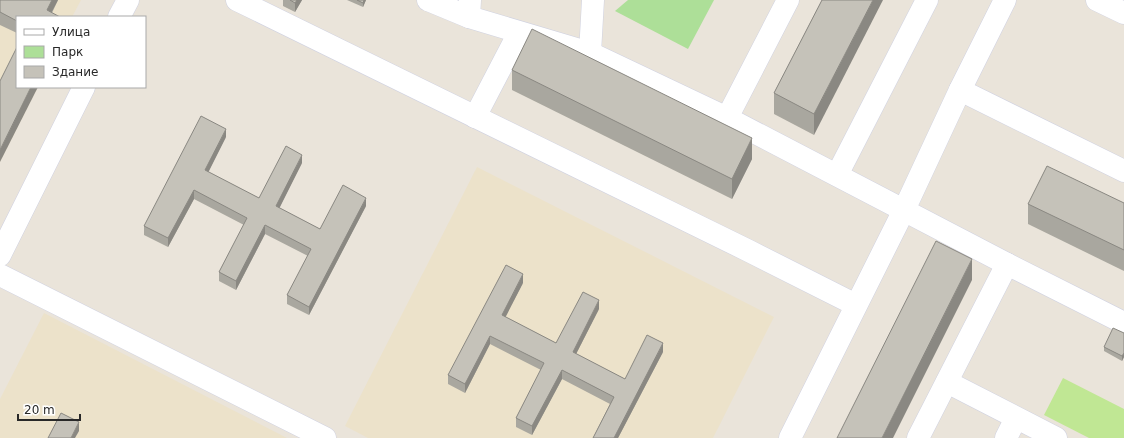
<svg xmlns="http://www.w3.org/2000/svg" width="1124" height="438" viewBox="0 0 1124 438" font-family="'DejaVu Sans',sans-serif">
<rect width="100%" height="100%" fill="#eae4da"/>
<g fill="#ece2ca">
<path d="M0,0H81L72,17H17V87H38L0,162Z"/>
<path d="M477,167L774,317L713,438H368L345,426Z"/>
<path d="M44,313L287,438H0V399Z"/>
</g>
<path fill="#addf98" d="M628,0H714L688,49L615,11Z"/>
<path fill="#c0e794" d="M1063,378L1124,409V438H1089L1044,415Z"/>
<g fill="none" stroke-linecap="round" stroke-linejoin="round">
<defs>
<g id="minor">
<path d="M237,0L749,251L856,305"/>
<path d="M428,0L469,17"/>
<path d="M470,0L469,17L590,53L727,118L1007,264L1124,323"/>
<path d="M1097,0L1124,13"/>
<path d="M119,17L128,0"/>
<path d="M590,53L593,0"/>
<path d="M960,90L1124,171"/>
<path d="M475,117L513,44"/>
<path d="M727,118L788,0"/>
<path d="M837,175L927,0"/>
<path d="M0,255L84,87"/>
<path d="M0,275L325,438"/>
<path d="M947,382L1056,438"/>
<path d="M790,438L904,210L960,90L1005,0"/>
<path d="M918,438L1007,264"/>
<path d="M1006,438L1016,418"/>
</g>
</defs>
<use href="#minor" stroke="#d0d2e1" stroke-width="23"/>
<use href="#minor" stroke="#fff" stroke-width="22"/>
</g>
<g fill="#a9a79f">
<path d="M0,0H58L52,13L17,17V33L0,25Z"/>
<path d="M283,0H302L295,12L283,6Z"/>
<path d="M347,0H366L363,7Z"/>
<path d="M822,0L814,135L774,114V93Z"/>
<path d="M512,70L752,159L732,199L512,90Z"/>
<path d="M226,137L208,172L259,198L302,163L279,208L320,229L366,206L309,315L287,304V295L308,256L265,234L236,290L219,281V272L244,225L194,199L168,247L144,235V226Z"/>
<path d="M1124,203V271L1028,224V204Z"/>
<path d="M523,283L505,317L556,343L599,309L576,354L625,379L663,352L618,438H593L610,404L562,379L532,435L516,427V418L541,370L490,344L465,393L448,384V375Z"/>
<path d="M1124,333V357L1122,361L1104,351V347Z"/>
</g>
<g fill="#8a8882">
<path d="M52,0H58L49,17L47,10Z"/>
<path d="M297,0H302L295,12V3Z"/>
<path d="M364,0H366L363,7V3Z"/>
<path d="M873,0H883L814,135V114Z"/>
<path d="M31,87H38L0,162V150Z"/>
<path d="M226,129V137L205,179V170Z"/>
<path d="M752,138V159L732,199V179Z"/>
<path d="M302,155V163L276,215V206Z"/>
<path d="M194,190V199L168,247V238Z"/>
<path d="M366,198V206L309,315V307Z"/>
<path d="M265,225V234L236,290V281Z"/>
<path d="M972,259V280L893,438H882Z"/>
<path d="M523,274V283L502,324V315Z"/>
<path d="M599,300V309L573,360V352Z"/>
<path d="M490,336V344L465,393V384Z"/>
<path d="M663,343V352L618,438H614Z"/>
<path d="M1124,353V357L1122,361V356Z"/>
<path d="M562,370V379L532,435V426Z"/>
<path d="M79,422V431L75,438H71Z"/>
</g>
<g fill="#c5c2b9" stroke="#8a8882">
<path d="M0,0H52L47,10L60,17H17V21L0,12Z"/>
<path d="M290,0H297L295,3Z"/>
<path d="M357,0H364L363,3Z"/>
<path d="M822,0H873L814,114L774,93Z"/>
<path d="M532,29L752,138L732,179L512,70Z"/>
<path d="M17,47V87H31L0,150V81Z"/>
<path d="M201,116L226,129L205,170L259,198L286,146L302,155L276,206L320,229L343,185L366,198L309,307L287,295L311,249L265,225L236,281L219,272L247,218L194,190L168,238L144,226Z"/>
<path d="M1047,166L1124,203V250L1028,204Z"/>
<path d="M936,241L972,259L882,438H837Z"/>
<path d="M506,265L523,274L502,315L556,343L583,292L599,300L573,352L625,379L647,335L663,343L614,438H593L614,397L562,370L532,426L516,418L544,363L490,336L465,384L448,375Z"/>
<path d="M1113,328L1124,333V353L1122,356L1104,347Z"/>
<path d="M61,413L79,422L71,438H48Z"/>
</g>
<rect x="16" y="16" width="130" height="72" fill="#ffffff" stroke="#a9a9a9"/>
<rect x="24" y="29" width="20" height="6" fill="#ffffff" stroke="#a9a9a9"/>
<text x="52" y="36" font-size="12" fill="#282828">Улица</text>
<rect x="24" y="46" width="20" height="12" fill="#addf98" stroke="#a9a9a9"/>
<text x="52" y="56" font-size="12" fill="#282828">Парк</text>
<rect x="24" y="66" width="20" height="12" fill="#c5c2b9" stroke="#a9a9a9"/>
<text x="52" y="76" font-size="12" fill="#282828">Здание</text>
<path d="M18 414v6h62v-6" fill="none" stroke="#282828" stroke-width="2"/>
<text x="24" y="414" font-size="12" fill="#282828" stroke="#ffffff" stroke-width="3" paint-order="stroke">20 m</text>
</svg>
